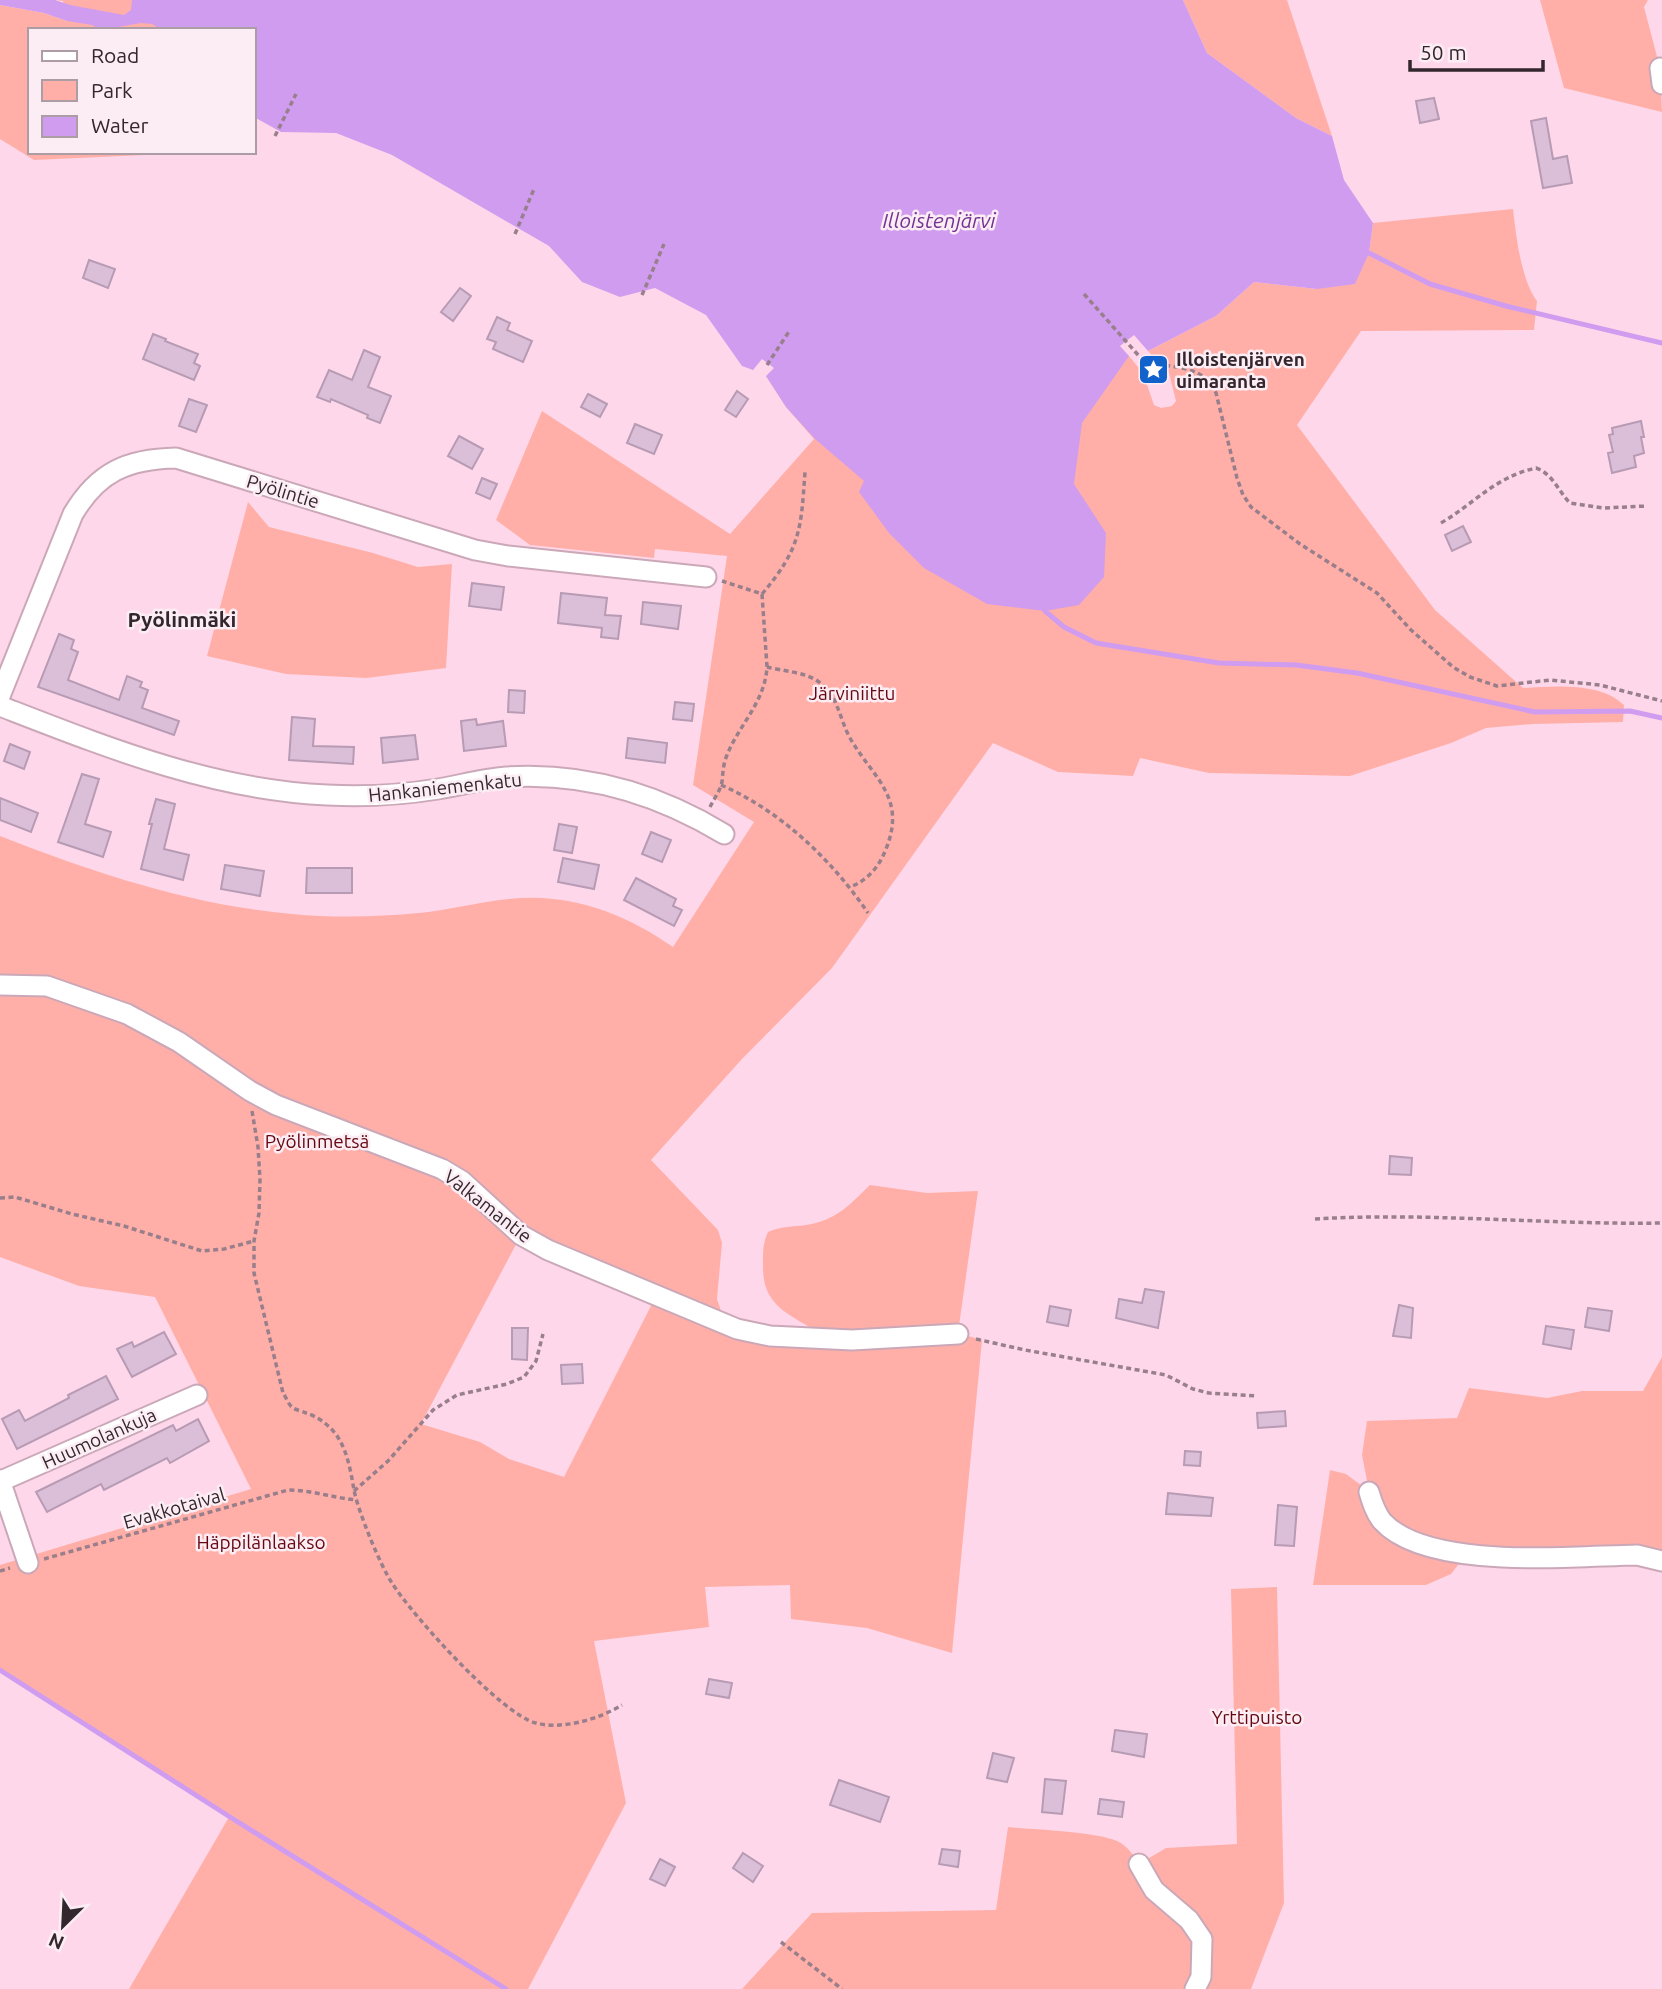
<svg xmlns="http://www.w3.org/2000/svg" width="1662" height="1989" viewBox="0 0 1662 1989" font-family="Ubuntu,sans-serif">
<rect width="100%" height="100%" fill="#fed8ea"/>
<g fill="#ffafa8" fill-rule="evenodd">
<path d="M55,0H206L219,30H30V152H147L145,155L34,160L0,139V5L44,13L67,21L63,1Z"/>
<path d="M1183,0H1287L1332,136L1296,118L1207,53Z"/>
<path d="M1540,0H1648L1644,7L1660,68L1662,112L1564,88Z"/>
<path d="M1513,209C1516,235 1521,280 1537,301L1534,330L1361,331L1297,425L1435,610L1523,688C1554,686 1601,682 1624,705L1623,722L1533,724L1486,728L1451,743L1350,776L1209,773L1140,758L1133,776L1058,772L993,743L832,968L742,1059L651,1160L718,1230L722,1243L717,1299L723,1317L827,1338C798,1317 764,1311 763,1270C763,1255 762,1245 768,1232C781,1226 792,1227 806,1225C837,1220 849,1205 870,1185L927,1193L978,1191L958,1333L982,1340L952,1653L867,1628L791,1619L790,1585L705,1587L709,1627L594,1641L626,1803L528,1989H129L229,1817L0,1670V1565L251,1489L155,1297L79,1286L0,1257V836C94,873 191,905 292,914C334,918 377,917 419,913C449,910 479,902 509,899C568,892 625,913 673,947L754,822L693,785L727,556L655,549L654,558L530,545L496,520L542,411L730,534L814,439L786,407L766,376L1129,356L1143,373L1154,405L1161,408L1172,406L1176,401L1169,373L1148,351L1216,316L1254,282L1317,289L1369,253L1373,223ZM521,1235L656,1296L564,1477L509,1459L480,1442L421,1424Z"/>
<path d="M248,502L269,527L373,553L418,567L452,564L446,668L366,678L286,674L207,656Z"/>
<path d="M1662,1357V1561L1466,1555L1451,1574L1426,1585H1313L1330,1470L1346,1474L1369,1491L1362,1455L1367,1421L1457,1418L1469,1388L1547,1398L1582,1391H1643Z"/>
<path d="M1277,1587L1284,1903L1251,1989H742L812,1913L996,1910L1008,1827C1036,1830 1093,1831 1117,1841C1128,1846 1133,1855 1139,1864L1166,1848L1237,1844L1231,1589Z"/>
</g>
<path fill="#d09cef" d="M0,0H55L70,5L124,15L131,10L132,0H1183L1207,53L1296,118L1332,136L1344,180L1373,223L1369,253L1355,284L1317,289L1254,282L1216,316L1148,351L1134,335L1120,346L1129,356L1082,423L1074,484L1106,533L1104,577L1079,605L1045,611L987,604L924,568L889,533L859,492L864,481L815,439L786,407L766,376L774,368L762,359L753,370L742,366L706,315L655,288L620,297L582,282L549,246L392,155L336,133L281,132L254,117V30H162L152,24L141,23L101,30L92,25L67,21L44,13L0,5Z"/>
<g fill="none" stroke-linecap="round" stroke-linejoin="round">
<g stroke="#d09cef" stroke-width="5">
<path d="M1369,253L1430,284L1506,306L1662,343"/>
<path d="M1045,611L1064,627L1096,643L1219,663L1296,665L1357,673L1535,712L1630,711L1662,718"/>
<path d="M0,1670L230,1817L506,1989"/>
</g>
</g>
<g fill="#dbbed7" stroke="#b79bb4" stroke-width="2">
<path d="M1434,98L1439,119L1420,123L1416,101Z"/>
<path d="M1546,118L1553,159L1567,156L1572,183L1543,188L1531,121Z"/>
<path d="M89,260L115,269L108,288L83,278Z"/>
<path d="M460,288L471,296L453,321L441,312Z"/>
<path d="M497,317L510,323L507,330L532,341L523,362L493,349L496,342L487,339Z"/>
<path d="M153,334L166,339L165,341L198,354L194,363L200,366L194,380L143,359Z"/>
<path d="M364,350L380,357L368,387L391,396L380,423L367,418L368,415L331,399L330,402L317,397L329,370L352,380Z"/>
<path d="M737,391L748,399L736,417L725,410Z"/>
<path d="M588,394L607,404L600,417L581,407Z"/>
<path d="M189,399L207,405L196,432L179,426Z"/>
<path d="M1641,421L1644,437H1641L1644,453L1634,456L1636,467L1612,473L1608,453L1613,452L1609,435L1613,434L1612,428Z"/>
<path d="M635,424L662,435L654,454L627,443Z"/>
<path d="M459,436L483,449L472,469L448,456Z"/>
<path d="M482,478L497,484L490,499L476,493Z"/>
<path d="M1463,526L1471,542L1452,551L1445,535Z"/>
<path d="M472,583L504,587L501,610L469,606Z"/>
<path d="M561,593L607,598L605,615L621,616L618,639L601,637L602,628L558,623Z"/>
<path d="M643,602L681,606L678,629L641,624Z"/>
<path d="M59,634L74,640L71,649L78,652L68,680L119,700L127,676L142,682L140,687L148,690L142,708L179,721L174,735L38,687Z"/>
<path d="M509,690L525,691L524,713L508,712Z"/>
<path d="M675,702L694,704L692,721L673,719Z"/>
<path d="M292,717L315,719L313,746L354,747L353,764L289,760Z"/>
<path d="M476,719L477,725L503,721L506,746L464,751L461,721Z"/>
<path d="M415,735L418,759L383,763L381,738Z"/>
<path d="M628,738L667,743L665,763L626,758Z"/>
<path d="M10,744L30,752L24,769L4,761Z"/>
<path d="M82,774L99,779L85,824L111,832L103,857L58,842Z"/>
<path d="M0,798L38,813L31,832L0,820Z"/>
<path d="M156,799L175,804L164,849L189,855L183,880L141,869L152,824H149Z"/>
<path d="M559,824L577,827L572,853L554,850Z"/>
<path d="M651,832L671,840L662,862L642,854Z"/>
<path d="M563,858L599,865L594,889L558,882Z"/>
<path d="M225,865L264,871L260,896L221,889Z"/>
<path d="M307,868H352V893H306Z"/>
<path d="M636,878L676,899L673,906L682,910L674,926L624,900Z"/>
<path d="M1390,1156L1412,1158L1411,1175L1389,1174Z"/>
<path d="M1145,1289L1164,1292L1158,1328L1116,1318L1119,1299L1142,1303Z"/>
<path d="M1399,1305L1413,1308L1411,1338L1393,1336Z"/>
<path d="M1050,1306L1071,1310L1068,1326L1047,1322Z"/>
<path d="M1588,1308L1612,1311L1609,1331L1585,1327Z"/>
<path d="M1546,1326L1574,1330L1571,1349L1543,1344Z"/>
<path d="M512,1328H528L527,1360L512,1359Z"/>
<path d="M164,1332L176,1354L132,1377L117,1349L132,1342L134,1347Z"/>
<path d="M582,1364L583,1383L562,1384L561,1365Z"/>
<path d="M106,1376L118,1399L17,1449L2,1419L19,1410L25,1421L69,1398L68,1395Z"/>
<path d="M1285,1411L1286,1426L1258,1428L1257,1413Z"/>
<path d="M198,1419L209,1441L170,1463L167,1458L104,1490L101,1484L47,1512L36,1492L173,1425L176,1431Z"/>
<path d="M1185,1451L1201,1452L1200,1466L1184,1465Z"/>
<path d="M1168,1493L1213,1498L1211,1516L1166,1514Z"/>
<path d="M1278,1505L1297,1507L1294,1546L1275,1545Z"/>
<path d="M709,1679L732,1683L729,1698L706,1694Z"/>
<path d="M1115,1730L1147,1734L1144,1757L1112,1751Z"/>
<path d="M993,1753L1014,1758L1007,1782L987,1778Z"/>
<path d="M1045,1779L1066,1781L1062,1814L1042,1812Z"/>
<path d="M839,1780L889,1797L880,1822L830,1805Z"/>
<path d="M1100,1799L1124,1802L1122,1817L1098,1814Z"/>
<path d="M942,1849L960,1851L958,1867L939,1864Z"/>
<path d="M743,1853L763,1866L753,1882L733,1868Z"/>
<path d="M660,1859L675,1867L665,1886L650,1879Z"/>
</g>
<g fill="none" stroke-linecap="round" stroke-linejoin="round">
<defs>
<g id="minor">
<path d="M1660,68L1662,84"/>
<path d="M0,696L73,514C98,472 127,459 176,458L475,550L508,556L706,577"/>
<path d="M0,706C106,747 212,790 327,795C364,797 401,795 438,789C461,785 483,779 506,777C584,772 658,794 724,834"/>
<path d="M0,985L47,986L127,1014L179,1042L250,1091L276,1105L442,1169L462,1181L521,1235L548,1250L737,1329L770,1336L852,1340L958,1334"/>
<path d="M0,1480L28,1563"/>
<path d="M1,1481L197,1395"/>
<path d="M1369,1492C1372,1502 1375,1512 1382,1521C1427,1571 1574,1556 1637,1555L1662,1561"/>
<path d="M1139,1864L1154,1890L1189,1920L1202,1939L1201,1977L1195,1989"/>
</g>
</defs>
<use href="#minor" stroke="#cba8b8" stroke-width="23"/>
<g stroke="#987f8b" stroke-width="3.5" stroke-dasharray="5 3.5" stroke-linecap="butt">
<path d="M275,136L296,94"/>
<path d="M515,234L534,189"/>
<path d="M1084,294L1139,356C1168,373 1200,359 1216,393L1237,478L1243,495L1251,507L1300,544L1377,593L1411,630L1453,667L1470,677L1497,686L1550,680L1600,685L1662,701"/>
<path d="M642,295L664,244"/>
<path d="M767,365L790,330"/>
<path d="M1441,523C1475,503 1495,477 1536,468C1553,474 1558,491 1570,503L1603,508L1647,506"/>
<path d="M762,594C801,548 801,529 805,472"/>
<path d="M767,667C782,671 806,672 819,682C838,695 839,718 850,738C873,778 907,797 886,849C879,867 868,880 850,887"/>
<path d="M721,785C781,811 832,860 868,913"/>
<path d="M710,807C714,799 720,791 722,782C723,773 723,764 727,755C739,725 765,702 767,667L762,594L722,581"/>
<path d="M252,1111L258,1147L260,1179L259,1213L254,1241V1273L283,1393C286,1397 288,1404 292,1407C295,1410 302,1411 306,1413C319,1417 332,1427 339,1439C348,1454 351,1473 354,1490C358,1511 380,1565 392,1583C412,1615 502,1715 536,1723C563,1730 599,1719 622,1705"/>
<path d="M0,1198L15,1197L72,1214L124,1226L202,1251L224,1249L254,1241"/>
<path d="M1315,1219C1431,1212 1546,1225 1662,1223"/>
<path d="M976,1339L1025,1350L1166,1375L1193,1389L1209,1393L1257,1396"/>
<path d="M354,1491L388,1461L433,1410L457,1395L507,1384L524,1377L536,1361L543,1334"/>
<path d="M44,1559L288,1490C311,1490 334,1498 357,1500"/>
<path d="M0,1571L10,1568"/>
<path d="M781,1942L842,1989"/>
</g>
<use href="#minor" stroke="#fff" stroke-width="19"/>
</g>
<defs>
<symbol id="sight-square" viewBox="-11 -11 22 22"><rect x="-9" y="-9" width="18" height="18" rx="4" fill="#1262cc" stroke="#fcedf4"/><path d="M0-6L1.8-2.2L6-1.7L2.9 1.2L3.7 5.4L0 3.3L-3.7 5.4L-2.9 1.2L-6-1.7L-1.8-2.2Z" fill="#fff"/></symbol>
</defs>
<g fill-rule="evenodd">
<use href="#sight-square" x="1136" y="352" width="35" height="35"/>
</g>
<g text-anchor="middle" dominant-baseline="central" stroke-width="5" stroke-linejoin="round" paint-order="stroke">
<g font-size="19" font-weight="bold" fill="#33262c" stroke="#fcedf4" text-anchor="start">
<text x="1176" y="359">Illoistenjärven<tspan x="1176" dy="22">uimaranta</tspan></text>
</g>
<g font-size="19" fill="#33262c" stroke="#fcedf4">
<text transform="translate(283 491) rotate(17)">Pyölintie</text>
<text transform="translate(445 787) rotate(-6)">Hankaniemenkatu</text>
<text transform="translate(488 1206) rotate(38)">Valkamantie</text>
<text transform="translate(99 1438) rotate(-24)">Huumolankuja</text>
<text transform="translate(174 1508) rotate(-16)">Evakkotaival</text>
</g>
<g font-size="19" fill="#660710" stroke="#fcedf4">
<text x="852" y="693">Järviniittu</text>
<text x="317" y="1141">Pyölinmetsä</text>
<text x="261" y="1542">Häppilänlaakso</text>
<text x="1257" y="1717">Yrttipuisto</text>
</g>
<g font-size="21" font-style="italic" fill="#723392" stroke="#fcedf4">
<text x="939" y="220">Illoistenjärvi</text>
</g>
<g font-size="21" font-weight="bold" fill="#33262c" stroke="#fcedf4">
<text x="182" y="619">Pyölinmäki</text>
</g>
</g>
<rect x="28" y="28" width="228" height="126" fill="#fcedf4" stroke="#ac9da4" stroke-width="2"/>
<rect x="42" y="51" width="35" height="10" fill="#ffffff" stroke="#ac9da4" stroke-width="2"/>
<text x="91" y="63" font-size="21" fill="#33262c">Road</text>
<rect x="42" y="80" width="35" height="21" fill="#ffafa8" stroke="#ac9da4" stroke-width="2"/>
<text x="91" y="98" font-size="21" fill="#33262c">Park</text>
<rect x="42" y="116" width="35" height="21" fill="#d09cef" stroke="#ac9da4" stroke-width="2"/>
<text x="91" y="133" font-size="21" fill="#33262c">Water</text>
<g transform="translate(63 1926) rotate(204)" stroke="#fcedf4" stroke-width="5" paint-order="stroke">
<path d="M0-5L12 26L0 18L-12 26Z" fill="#33262c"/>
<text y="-10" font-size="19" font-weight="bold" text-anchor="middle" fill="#33262c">N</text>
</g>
<path d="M1410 60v10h133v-10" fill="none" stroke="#33262c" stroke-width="3.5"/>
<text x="1420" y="60" font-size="21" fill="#33262c" stroke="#fcedf4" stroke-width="5" paint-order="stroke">50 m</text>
</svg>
